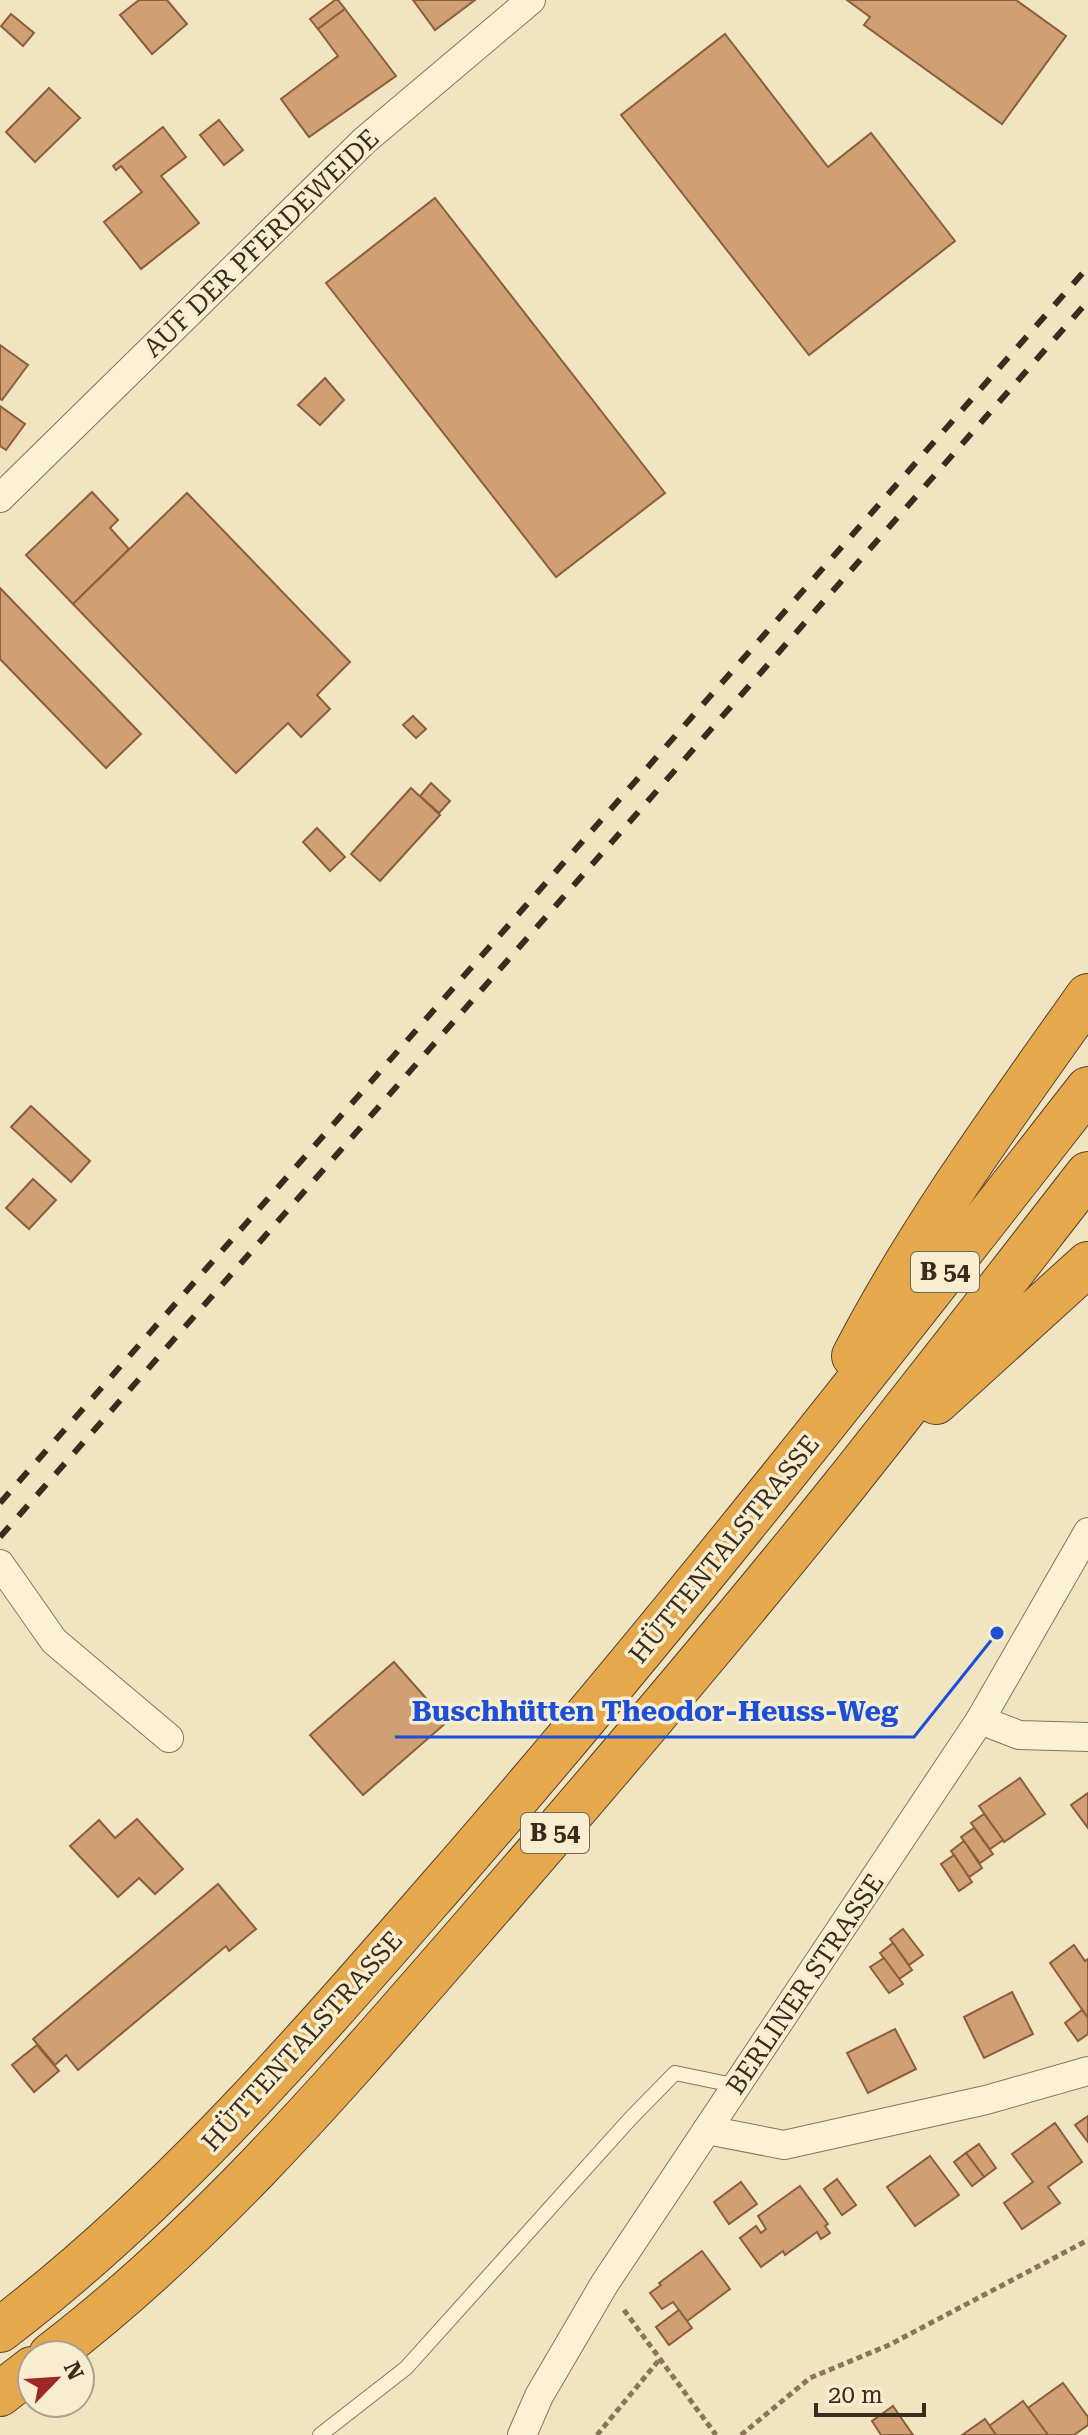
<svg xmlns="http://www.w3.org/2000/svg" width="1088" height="2435" viewBox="0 0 1088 2435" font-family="'Roboto Serif',serif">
<rect width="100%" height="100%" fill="#f0e4c1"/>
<g fill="#d19f74" stroke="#8c5f3c" stroke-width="2">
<path d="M139,0H167L187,24L152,54L120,15Z"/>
<path d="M335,0H338L345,9L318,29L310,19Z"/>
<path d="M413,0H475L435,30Z"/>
<path d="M847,0H1016L1066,36L1002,124L864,25L870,17Z"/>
<path d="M345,9L396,76L309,137L281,99L338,56L318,29Z"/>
<path d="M11,14L34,33L23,46L1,26Z"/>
<path d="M725,34L828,167L871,133L955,241L809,355L621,115Z"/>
<path d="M49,88L80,118L35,162L6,132Z"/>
<path d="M219,120L243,150L224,165L200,135Z"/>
<path d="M163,127L186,157L161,176L199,223L141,269L104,222L142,192L121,166L116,170L113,166Z"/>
<path d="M435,198L665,493L556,577L326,283Z"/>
<path d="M0,345L28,365L2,400L0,399Z"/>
<path d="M325,378L344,400L320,425L298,405Z"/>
<path d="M0,406L25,424L6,450L0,446Z"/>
<path d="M92,492L118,520L110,528L129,549L73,604L26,555Z"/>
<path d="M187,493L350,662L317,695L330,709L301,737L288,723L236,773L73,604Z"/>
<path d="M0,588L141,734L106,768L0,659Z"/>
<path d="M413,716L426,729L416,738L403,725Z"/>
<path d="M431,783L450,801L439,813L420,796Z"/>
<path d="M411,788L440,815L380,881L351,854Z"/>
<path d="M317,828L345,857L330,871L303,842Z"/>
<path d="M31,1106L90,1161L71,1182L11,1127Z"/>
<path d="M33,1179L56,1200L29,1229L6,1208Z"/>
<path d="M394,1662L447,1722L363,1795L310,1735Z"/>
<path d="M1020,1778L1045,1814L1004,1842L979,1806Z"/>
<path d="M1088,1793V1828L1071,1805Z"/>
<path d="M984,1814L1003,1840L990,1849L971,1823Z"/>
<path d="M137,1819L183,1869L155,1894L139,1878L118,1897L70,1846L99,1820L115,1838Z"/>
<path d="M974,1828L993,1854L980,1863L961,1837Z"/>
<path d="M964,1841L982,1868L969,1877L951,1851Z"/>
<path d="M954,1855L972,1882L959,1891L941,1864Z"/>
<path d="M218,1884L256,1929L229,1951L226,1946L78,2070L66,2055L55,2065L33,2039Z"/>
<path d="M903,1929L923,1955L909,1965L890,1939Z"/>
<path d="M893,1943L912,1970L899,1979L880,1953Z"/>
<path d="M1074,1945L1085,1961L1088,1959V2018L1050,1963Z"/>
<path d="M884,1958L903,1984L889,1993L870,1967Z"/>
<path d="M1012,1992L1033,2034L984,2058L964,2017Z"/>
<path d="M1082,2010L1088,2018V2034L1078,2041L1065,2023Z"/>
<path d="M895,2029L916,2069L868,2093L847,2053Z"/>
<path d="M37,2045L59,2071L34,2092L12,2065Z"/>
<path d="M1088,2116V2142L1075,2125Z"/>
<path d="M1055,2123L1082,2162L1048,2187L1060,2203L1022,2229L1004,2203L1033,2182L1012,2154Z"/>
<path d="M979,2144L996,2168L984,2177L966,2153Z"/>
<path d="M966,2153L984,2177L972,2186L954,2162Z"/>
<path d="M930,2156L959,2195L915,2226L887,2187Z"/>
<path d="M837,2179L856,2205L842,2215L824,2189Z"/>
<path d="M741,2182L757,2204L729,2224L714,2202Z"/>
<path d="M800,2186L828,2224L825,2226L830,2233L821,2239L817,2232L785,2255L783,2251L761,2267L740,2238L756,2226L761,2233L766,2229L758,2216Z"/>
<path d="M702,2251L730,2289L687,2321L673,2302L662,2309L650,2293L661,2285L659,2283Z"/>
<path d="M679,2310L692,2328L669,2345L656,2327Z"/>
<path d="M1063,2383L1088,2417V2425L1074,2435H1048L1028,2408Z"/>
<path d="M1023,2401L1048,2435H996L989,2426Z"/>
<path d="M893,2406L913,2435H881L872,2421Z"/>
<path d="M985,2419L996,2435H962Z"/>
</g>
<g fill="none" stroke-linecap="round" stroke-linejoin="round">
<defs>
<path id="lane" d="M320,2435L406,2368L630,2119L675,2073L738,2086"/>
<g id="street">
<path d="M0,498L364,141L531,0"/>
<path d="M0,1564L54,1641L169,1738"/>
<path d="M980,1720L1019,1735L1088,1737"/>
<path d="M707,2130L784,2145L986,2100L1088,2071"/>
<path d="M522,2435L539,2396L605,2283L980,1720L1088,1532"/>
</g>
<g id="highway">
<path d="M854,1356C920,1229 1005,1113 1088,996"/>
<path d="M936,1402L1088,1264"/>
<path d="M0,2330C168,2202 306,2041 444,1883C668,1626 878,1358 1088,1089"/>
<path d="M51,2355C208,2235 338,2082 467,1934C595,1787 722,1638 844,1486C926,1383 1007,1278 1088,1174"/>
<path d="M0,2394L32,2369"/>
</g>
</defs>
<use href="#lane" stroke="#8b7557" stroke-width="16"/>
<use href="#street" stroke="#8b7557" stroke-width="30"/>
<use href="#highway" stroke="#58422c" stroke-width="46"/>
<g stroke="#8b7557" stroke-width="5" stroke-dasharray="6 4" stroke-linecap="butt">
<path d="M624,2310L716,2435"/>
<path d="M597,2435L659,2360"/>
<path d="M741,2435L810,2378L889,2345L1088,2240"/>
</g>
<use href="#lane" stroke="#fbf1d4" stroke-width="14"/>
<use href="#street" stroke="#fbf1d4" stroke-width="28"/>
<use href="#highway" stroke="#e5a84c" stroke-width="44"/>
<g stroke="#3a2c1c" stroke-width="6" stroke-dasharray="14 14" stroke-linecap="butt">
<path d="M0,1503L1088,267"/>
<path d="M0,1537L1088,301"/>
</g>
</g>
<g text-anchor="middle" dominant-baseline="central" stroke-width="7" stroke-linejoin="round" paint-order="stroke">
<g fill="#f7eed1" stroke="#736652" stroke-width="2">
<rect x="911" y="1252" width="68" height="40" rx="6"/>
<rect x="521" y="1813" width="68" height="40" rx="6"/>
</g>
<g font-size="24" font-weight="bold" fill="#3a2c1c">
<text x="945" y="1272">B 54</text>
<text x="555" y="1833">B 54</text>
</g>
<g font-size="26" fill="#3a2c1c" stroke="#f7eed1">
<text transform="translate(261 243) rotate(-44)">AUF DER PFERDEWEIDE</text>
<text transform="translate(724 1549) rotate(-51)">HÜTTENTALSTRASSE</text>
<text transform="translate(805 1984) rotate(-56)">BERLINER STRASSE</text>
<text transform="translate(302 2041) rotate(-48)">HÜTTENTALSTRASSE</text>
</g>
</g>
<path fill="none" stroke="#1d4ed8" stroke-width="3" d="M997 1633L914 1737H395"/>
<circle fill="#1d4ed8" stroke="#f7eed1" stroke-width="3" cx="997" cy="1633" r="8"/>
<g font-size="28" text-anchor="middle" font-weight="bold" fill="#1d4ed8" stroke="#f7eed1" stroke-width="7" stroke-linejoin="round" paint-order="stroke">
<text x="655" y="1721">Buschhütten Theodor-Heuss-Weg</text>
</g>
<g transform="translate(56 2379) rotate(65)"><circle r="38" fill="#f7eed1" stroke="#aba089" stroke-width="2"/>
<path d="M0-6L14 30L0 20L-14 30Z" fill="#9e2824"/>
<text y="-12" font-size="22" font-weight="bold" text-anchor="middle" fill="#3a2c1c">N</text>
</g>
<path d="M816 2403v12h108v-12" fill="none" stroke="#3a2c1c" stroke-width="4"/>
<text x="828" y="2403" font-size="24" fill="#3a2c1c" stroke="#f7eed1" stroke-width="6" paint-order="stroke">20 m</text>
</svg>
